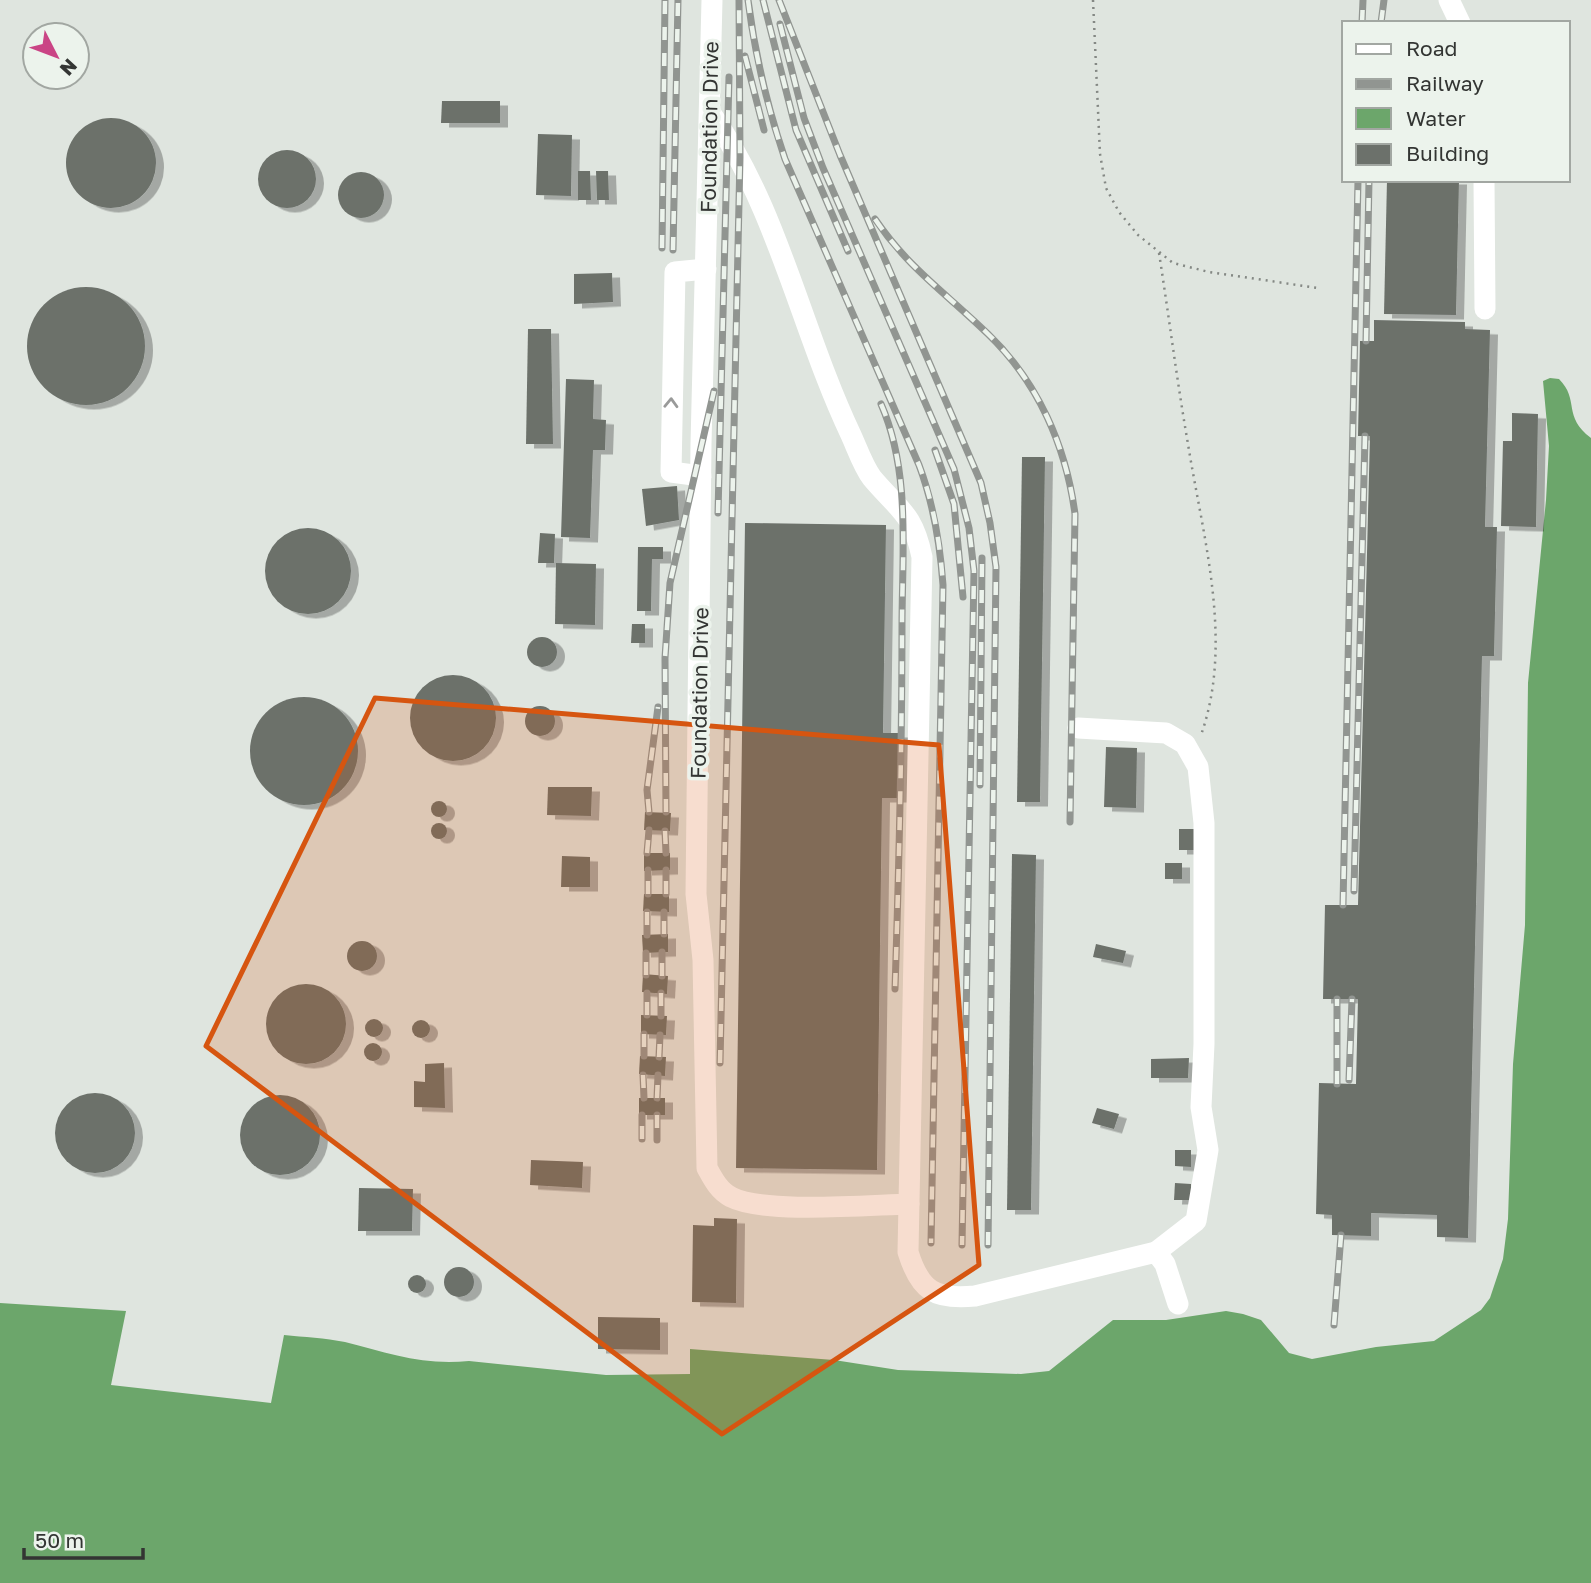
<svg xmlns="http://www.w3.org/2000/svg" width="1591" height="1583" viewBox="0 0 1591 1583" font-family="'Golos Text',sans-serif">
<defs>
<filter id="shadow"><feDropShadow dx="8" dy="4.5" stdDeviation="0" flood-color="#0004"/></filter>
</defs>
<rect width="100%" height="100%" fill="#dfe5df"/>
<path fill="#6ca66b" d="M1550,378L1559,379C1580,400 1562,416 1591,438V1583H0V1303L126,1311L111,1385L271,1403L284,1335C304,1337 325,1338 345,1342C388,1353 424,1366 469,1361L606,1375L690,1374V1349L834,1360L898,1370L1021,1374L1049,1371L1113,1320H1166L1226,1311L1243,1314L1261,1320L1289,1353L1312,1359L1376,1347L1434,1341L1481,1310L1490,1298L1503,1259L1508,1219L1513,1064L1525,925L1528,683L1546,500L1549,446L1543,381Z"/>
<g fill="#6c716b" filter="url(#shadow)">
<path d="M442,101H500V123H441Z"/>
<circle cx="111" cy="163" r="45"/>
<path d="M538,134L572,135L571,196L536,195Z"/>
<circle cx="287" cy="179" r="29"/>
<path d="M578,171H590L591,200H578Z"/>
<path d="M596,171H608L609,200H597Z"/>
<circle cx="361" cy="195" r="23"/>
<path d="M1387,180H1459L1456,315L1384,314Z"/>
<path d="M612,273L613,302L574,304V274Z"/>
<circle cx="86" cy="346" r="59"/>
<path d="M1374,320L1465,322V329L1490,330L1485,527H1497L1494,656H1482L1468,1238L1437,1237V1215L1371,1213V1236L1332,1235V1215L1316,1214L1319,1083L1356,1084L1358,999H1323L1325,905H1358L1370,436H1358L1360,341H1374Z"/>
<path d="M528,329H551L553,444H526Z"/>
<path d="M566,379L594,380L593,419L606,420L605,450H593L590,538L561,537Z"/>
<path d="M1512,413L1538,414L1536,527L1501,526L1503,441H1512Z"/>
<path d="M1022,457H1045L1040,802H1017Z"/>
<path d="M677,486L679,520L646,526L642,489Z"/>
<path d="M745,523L886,525L883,733H901L900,798H882L877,1170L736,1168Z"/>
<circle cx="308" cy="571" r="43"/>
<path d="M540,533L555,534L554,563H538Z"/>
<path d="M638,547H663V559H652L651,611H637Z"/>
<path d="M556,563L596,564L595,625L555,624Z"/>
<path d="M632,624H645V643H631Z"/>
<circle cx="542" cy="652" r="15"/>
<circle cx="453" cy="718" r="43"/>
<circle cx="304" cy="751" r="54"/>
<circle cx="540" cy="721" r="15"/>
<path d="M1106,747L1137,748L1136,808L1104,807Z"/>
<path d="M548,787H592L591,816L547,815Z"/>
<circle cx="439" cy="809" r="8"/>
<path d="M645,812L671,813L670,831L644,830Z"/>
<circle cx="439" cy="831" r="8"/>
<rect x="1179" y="829" width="15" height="21"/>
<path d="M644,853H670V870L644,871Z"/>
<path d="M1012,854L1036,855L1031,1210H1007Z"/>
<path d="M562,856L590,857V887H561Z"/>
<rect x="1165" y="863" width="17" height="16"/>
<path d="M644,894H669V912L643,911Z"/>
<path d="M668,934V952L643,953L642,935Z"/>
<circle cx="362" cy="956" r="15"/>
<path d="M1096,944L1126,951L1123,963L1093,957Z"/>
<path d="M643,974L668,976L667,994L642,992Z"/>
<circle cx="306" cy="1024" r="40"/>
<path d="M641,1015L667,1016L666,1035L641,1034Z"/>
<circle cx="374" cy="1028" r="9"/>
<circle cx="421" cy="1029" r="9"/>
<circle cx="373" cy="1052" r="9"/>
<path d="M640,1056L666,1057L665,1076L639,1074Z"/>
<path d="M1189,1058L1188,1078H1151V1059Z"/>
<path d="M444,1063L445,1108L414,1107V1081L425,1082V1064Z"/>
<circle cx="95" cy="1133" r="40"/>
<circle cx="280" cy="1135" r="40"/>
<rect x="639" y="1098" width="26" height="17"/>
<path d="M1097,1108L1119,1114L1114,1129L1092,1123Z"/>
<path d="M1175,1150H1191V1167L1175,1166Z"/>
<path d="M531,1160L583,1162L582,1188L530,1185Z"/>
<path d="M1175,1183L1191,1184V1200H1174Z"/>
<path d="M359,1188L413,1189L412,1231H358Z"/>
<path d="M714,1218L737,1219L736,1303L692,1302L693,1225L714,1226Z"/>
<circle cx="459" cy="1282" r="15"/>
<circle cx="417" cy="1284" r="9"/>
<path d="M598,1317L660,1318V1350L598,1349Z"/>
</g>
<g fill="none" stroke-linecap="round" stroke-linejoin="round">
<g stroke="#848884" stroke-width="2.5" stroke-dasharray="2 5" stroke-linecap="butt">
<path d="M1093,0L1100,154L1106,188L1119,212L1138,235L1173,263L1209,272L1318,288"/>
<path d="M1159,253C1169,317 1177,381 1188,444C1203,538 1234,642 1201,735"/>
</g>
<g stroke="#fff" stroke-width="21">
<path d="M712,0L701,444L696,894L703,960L707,1168C713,1179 719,1191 731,1197C763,1214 868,1205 909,1204"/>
<path d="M1449,0L1460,23"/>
<path d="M710,112C778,208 801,330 851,435C857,448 863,466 872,478C899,510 913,513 922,557L908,1252C920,1291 935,1300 975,1296L1156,1252L1165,1264L1178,1304"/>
<path d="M1484,180L1485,309"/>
<path d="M701,476L671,472L675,272L706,269"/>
<path d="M1078,728L1166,733L1185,744L1198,767L1204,823V1044L1201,1107L1208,1150L1196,1221L1156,1252"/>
</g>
<defs>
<g id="rail">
<path d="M748,0C755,55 767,106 785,159L919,465C934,505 940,543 943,585L931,1243"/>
<path d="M763,0L796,130L848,251"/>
<path d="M779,0L840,155L981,483L990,523L996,567L988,1245"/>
<path d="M1362,23L1363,0"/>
<path d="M1381,23L1384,0"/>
<path d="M780,24L804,118L823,168L954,469L969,528L974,571L962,1245"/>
<path d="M745,56L764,130"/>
<path d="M875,219C909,269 946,293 988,334C1038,382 1066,446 1075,514L1070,822"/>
<path d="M662,248L665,0"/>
<path d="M673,250L678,0"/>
<path d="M1366,341L1369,180"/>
<path d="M881,404C911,472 902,553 902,625C902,747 899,867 895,989"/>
<path d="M935,450L954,504L963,597"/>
<path d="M718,513L729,77"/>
<path d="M980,785L982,558"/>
<path d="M649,812L647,790L658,707"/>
<path d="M666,812L665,658L670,583L714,391"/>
<path d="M665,831L666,853"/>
<path d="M647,853L649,830"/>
<path d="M1354,891L1365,436"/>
<path d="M648,894V870"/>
<path d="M666,894V870"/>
<path d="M1343,905L1358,180"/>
<path d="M647,912V935"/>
<path d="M664,934V912"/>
<path d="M646,975V953"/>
<path d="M662,976V952"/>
<path d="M661,993V1016"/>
<path d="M647,1015V993"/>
<path d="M644,1034V1056"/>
<path d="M659,1057L660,1035"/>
<path d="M720,1063L740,157L739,0"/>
<path d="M643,1075L644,1098"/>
<path d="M1349,1080L1352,999"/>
<path d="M1337,1084V999"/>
<path d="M657,1098L658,1075"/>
<path d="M657,1115V1140"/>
<path d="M642,1139V1115"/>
<path d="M1334,1325L1341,1235"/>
</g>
</defs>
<use href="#rail" stroke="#919591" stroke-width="7"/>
<use href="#rail" stroke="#ecf3ec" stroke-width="4.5" stroke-dasharray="13" stroke-linecap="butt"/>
</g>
<defs><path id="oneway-chevron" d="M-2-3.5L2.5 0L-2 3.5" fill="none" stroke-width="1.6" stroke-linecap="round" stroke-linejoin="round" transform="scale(1.75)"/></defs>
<use stroke="#999a99" href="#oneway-chevron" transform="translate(671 403) rotate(-88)"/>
<path fill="#d65510" fill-opacity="0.2" stroke="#d65510" stroke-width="5" stroke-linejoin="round" d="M375,698L939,745L979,1265L722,1434L206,1046Z"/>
<g text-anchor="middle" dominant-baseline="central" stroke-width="7" stroke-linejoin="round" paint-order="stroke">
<g font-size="21" fill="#333533" stroke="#ecf3ec">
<text transform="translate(709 127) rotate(-89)">Foundation Drive</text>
<text transform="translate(699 693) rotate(-89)">Foundation Drive</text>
</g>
</g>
<rect x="1342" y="21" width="228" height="161" fill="#ecf3ec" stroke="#a2a7a2" stroke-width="2"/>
<rect x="1356" y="44" width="35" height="10" fill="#ffffff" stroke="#a2a7a2" stroke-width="2"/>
<text x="1406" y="56" font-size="21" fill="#333533">Road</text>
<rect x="1356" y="79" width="35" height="10" fill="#919591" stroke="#a2a7a2" stroke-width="2"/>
<text x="1406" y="91" font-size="21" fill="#333533">Railway</text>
<rect x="1356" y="108" width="35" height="21" fill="#6ca66b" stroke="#a2a7a2" stroke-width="2"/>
<text x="1406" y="126" font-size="21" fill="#333533">Water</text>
<rect x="1356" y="144" width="35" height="21" fill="#6c716b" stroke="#a2a7a2" stroke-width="2"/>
<text x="1406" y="161" font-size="21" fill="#333533">Building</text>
<g transform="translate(56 56) rotate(132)"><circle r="33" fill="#ecf3ec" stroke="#a2a7a2" stroke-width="2"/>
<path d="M0-5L12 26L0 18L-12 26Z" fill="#ca4485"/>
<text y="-10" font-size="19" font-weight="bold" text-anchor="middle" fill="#333533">N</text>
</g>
<path d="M24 1548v10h119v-10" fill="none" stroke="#333533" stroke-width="3.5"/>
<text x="35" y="1548" font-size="21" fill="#333533" stroke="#ecf3ec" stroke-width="5" paint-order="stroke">50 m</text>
</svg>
